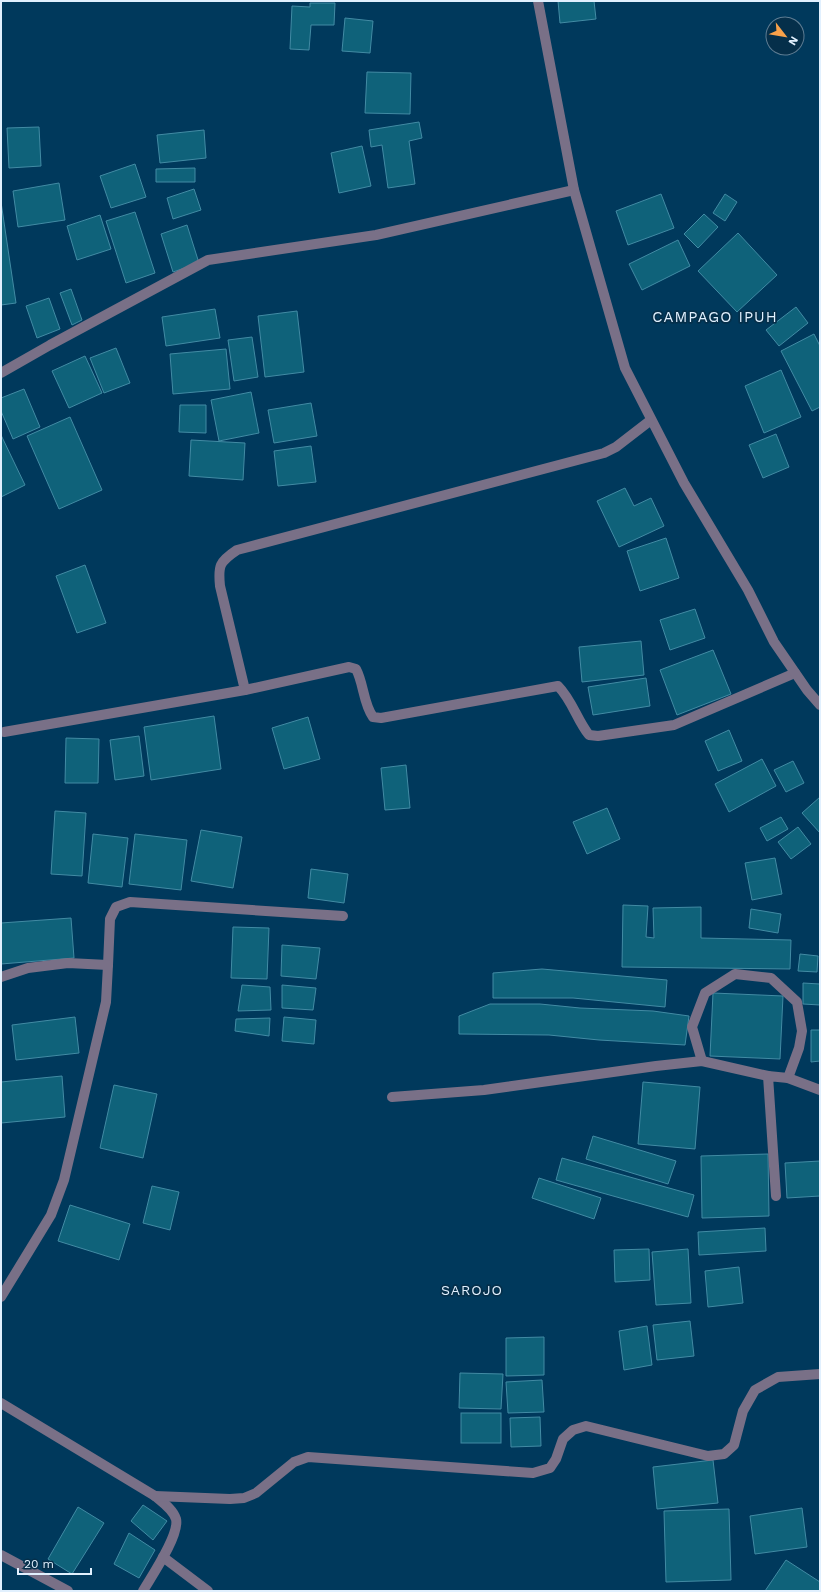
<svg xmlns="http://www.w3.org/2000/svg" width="821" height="1592" viewBox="0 0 821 1592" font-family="'Work Sans',sans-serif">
<rect width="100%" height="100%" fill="#00395c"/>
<g fill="#0f627a" stroke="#428ba4">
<path d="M558,1H594L596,19L560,23Z"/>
<path d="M310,3H335L334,25H311L309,50L290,49L292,6L310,7Z"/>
<path d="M345,18L373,21L370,53L342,51Z"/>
<path d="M367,72L411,73L410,114L365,113Z"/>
<path d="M419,122L422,138L409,141L415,184L388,188L382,145L371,147L369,130Z"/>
<path d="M39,127L41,166L9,168L7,128Z"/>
<path d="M204,130L206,158L160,163L157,135Z"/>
<path d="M362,146L371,186L339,193L331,153Z"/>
<path d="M135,164L146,197L111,208L100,176Z"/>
<path d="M195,168V182H156V169Z"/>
<path d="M59,183L65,220L18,227L13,191Z"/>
<path d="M194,189L201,210L173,219L167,198Z"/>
<path d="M661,194L674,228L628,245L616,211Z"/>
<path d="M725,194L737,202L725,221L713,213Z"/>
<path d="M1,202L16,303L1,305Z"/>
<path d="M135,212L155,273L126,283L106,221Z"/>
<path d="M704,214L718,227L698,248L684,234Z"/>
<path d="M100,215L111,249L77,260L67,226Z"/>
<path d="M187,225L199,263L173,272L161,234Z"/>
<path d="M738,233L777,275L737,312L698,271Z"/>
<path d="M678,240L690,266L642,290L629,264Z"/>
<path d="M71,289L82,320L72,325L60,293Z"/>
<path d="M49,298L60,329L37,338L26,306Z"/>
<path d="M796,307L808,323L779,346L766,330Z"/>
<path d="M215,309L220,338L166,346L162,317Z"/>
<path d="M297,311L304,372L265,377L258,316Z"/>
<path d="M814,334L820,346V407L812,411L781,351Z"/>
<path d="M252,337L258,377L234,381L228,340Z"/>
<path d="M116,348L130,383L104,393L90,358Z"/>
<path d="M226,349L230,389L173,394L170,354Z"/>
<path d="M85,356L102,393L69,408L52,371Z"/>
<path d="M781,370L801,417L764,433L745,386Z"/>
<path d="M24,389L40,427L13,439L1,411V398Z"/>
<path d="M251,392L259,433L219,441L211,400Z"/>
<path d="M311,403L317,436L274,443L268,410Z"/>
<path d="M180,405H206V433L179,432Z"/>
<path d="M70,417L102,490L59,509L27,436Z"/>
<path d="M776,434L789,467L763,478L749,445Z"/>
<path d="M1,435L25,485L1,497Z"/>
<path d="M191,440L245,443L243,480L189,476Z"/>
<path d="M311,446L316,482L278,486L274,451Z"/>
<path d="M625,488L634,506L651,498L664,526L619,547L597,501Z"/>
<path d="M666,538L679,578L640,591L627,551Z"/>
<path d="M85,565L106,623L77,633L56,576Z"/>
<path d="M695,609L705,638L670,650L660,620Z"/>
<path d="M641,641L644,675L582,682L579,647Z"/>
<path d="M713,650L731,694L677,715L660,670Z"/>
<path d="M646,678L650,706L593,715L588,687Z"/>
<path d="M214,716L221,769L151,780L144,727Z"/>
<path d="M308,717L320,759L284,769L272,728Z"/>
<path d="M729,730L742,761L718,771L705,741Z"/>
<path d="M139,736L144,776L115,780L110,740Z"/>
<path d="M66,738L99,739L98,783H65Z"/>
<path d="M762,759L776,786L729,812L715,784Z"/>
<path d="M793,761L804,783L786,792L774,770Z"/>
<path d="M406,765L410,808L385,810L381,768Z"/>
<path d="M820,797V833L802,813Z"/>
<path d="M607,808L620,839L587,854L573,822Z"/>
<path d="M55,811L86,813L82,876L51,874Z"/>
<path d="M781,817L788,829L767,841L760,828Z"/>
<path d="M798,827L811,844L791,859L778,842Z"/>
<path d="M201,830L242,837L233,888L191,881Z"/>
<path d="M93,834L128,838L122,887L88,883Z"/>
<path d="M135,834L187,840L181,890L129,884Z"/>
<path d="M775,858L782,894L752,900L745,863Z"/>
<path d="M311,869L348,874L344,903L308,898Z"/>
<path d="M623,905L648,906L646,937L654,938L653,908L701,907V938L791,940L790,969L622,967Z"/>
<path d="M751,909L781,914L778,933L749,928Z"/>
<path d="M71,918L74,958L1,964V923Z"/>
<path d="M233,927L269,928L267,979L231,978Z"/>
<path d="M282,945L320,948L316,979L281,976Z"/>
<path d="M800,954L818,956L817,972L798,971Z"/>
<path d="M542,969L667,980L665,1007L573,998H493V973Z"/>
<path d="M803,983L820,984V1005L803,1004Z"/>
<path d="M242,985L270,987L271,1010L238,1011Z"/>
<path d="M282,985L316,988L313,1010L282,1008Z"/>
<path d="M713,993L783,996L780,1059L710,1056Z"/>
<path d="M490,1004H540L580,1008L653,1011L689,1016L685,1045L599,1040L549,1035L459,1034V1016Z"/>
<path d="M75,1017L79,1053L16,1060L12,1025Z"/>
<path d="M284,1017L316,1020L314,1044L282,1041Z"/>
<path d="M270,1018L269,1036L235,1031L236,1019Z"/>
<path d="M811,1030H820V1061L811,1062Z"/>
<path d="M62,1076L65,1117L1,1123V1082Z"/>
<path d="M643,1082L700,1087L695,1149L638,1144Z"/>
<path d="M114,1085L157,1094L143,1158L100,1148Z"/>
<path d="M593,1136L676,1161L668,1184L586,1159Z"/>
<path d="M768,1154L769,1216L702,1218L701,1156Z"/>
<path d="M562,1158L694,1195L688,1217L556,1180Z"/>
<path d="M820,1161V1196L787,1198L785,1163Z"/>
<path d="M539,1178L601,1198L594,1219L532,1198Z"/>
<path d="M152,1186L179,1192L170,1230L143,1223Z"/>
<path d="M70,1205L130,1224L119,1260L58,1241Z"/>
<path d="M765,1228L766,1251L699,1255L698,1232Z"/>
<path d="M649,1249L650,1280L615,1282L614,1250Z"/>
<path d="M688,1249L691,1303L656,1305L652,1252Z"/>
<path d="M739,1267L743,1303L708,1307L705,1271Z"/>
<path d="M690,1321L694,1356L657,1360L653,1325Z"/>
<path d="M647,1326L652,1365L624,1370L619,1331Z"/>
<path d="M544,1337V1375L506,1376V1338Z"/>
<path d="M460,1373L503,1374L501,1409L459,1408Z"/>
<path d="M542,1380L544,1412L508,1413L506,1382Z"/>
<rect x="461" y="1413" width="40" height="30"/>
<path d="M540,1417L541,1446L511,1447L510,1418Z"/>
<path d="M713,1460L718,1503L657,1509L653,1467Z"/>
<path d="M143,1505L167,1521L153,1540L131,1521Z"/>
<path d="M78,1507L104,1523L72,1574L48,1559Z"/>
<path d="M802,1508L807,1547L755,1554L750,1516Z"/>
<path d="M729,1509L731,1580L666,1582L664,1511Z"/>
<path d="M129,1533L155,1550L139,1578L114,1564Z"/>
<path d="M786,1560L820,1582V1591H765Z"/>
</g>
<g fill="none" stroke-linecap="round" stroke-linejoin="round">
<g stroke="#797087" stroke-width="10">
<path d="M702,1061L692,1027L705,993L735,974L771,978L797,1002L802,1031L799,1048L788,1078"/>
<path d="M392,1097L484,1090L656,1066L702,1061L768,1076"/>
<path d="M776,1196L768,1076L788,1078L820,1090"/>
</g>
<g stroke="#797087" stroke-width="10">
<path d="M1,373L50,345L208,260L376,235L574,190"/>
<path d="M245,690L220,586C218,566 219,562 237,550L604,453L616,447L651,420"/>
<path d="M4,732L245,690L349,667L356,669C364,684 363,703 373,717L381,718L558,686C572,700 577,720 589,735L598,736L674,725L795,673"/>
<path d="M108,965L110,919L116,907L130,902L343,916"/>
<path d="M1,977L28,968L68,963L108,965L106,1002L64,1180L51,1215L1,1297"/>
<path d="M1,1403L155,1496C162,1502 173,1509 176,1519C180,1535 151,1577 143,1591"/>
<path d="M155,1496L230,1499L244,1498L256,1493L294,1462L308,1457L533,1473L550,1468L556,1459L563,1439L573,1430L586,1426L708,1456L724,1454L734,1445L743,1411L755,1390L778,1377L820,1374"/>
<path d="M1,1555L68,1591"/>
<path d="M163,1557L208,1591"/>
</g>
<path stroke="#797087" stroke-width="10" d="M538,1L574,190L625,368L684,483L748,590L774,642L807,690L820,705"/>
</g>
<g text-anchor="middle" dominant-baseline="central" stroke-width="3.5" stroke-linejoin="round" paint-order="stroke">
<g font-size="14" letter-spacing="1" fill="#e1f0fe" stroke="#052f4a">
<text x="472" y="1290">SAROJO</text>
</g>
<g font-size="15" letter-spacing="1" fill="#e1f0fe" stroke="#052f4a">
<text x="715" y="317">CAMPAGO IPUH</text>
</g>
</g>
<rect width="821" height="1592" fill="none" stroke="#e1f0fe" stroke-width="4"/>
<g transform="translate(785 36) rotate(121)"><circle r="19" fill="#052f4a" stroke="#5d7c92"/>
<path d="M0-3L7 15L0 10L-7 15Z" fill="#f8a14a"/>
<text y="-6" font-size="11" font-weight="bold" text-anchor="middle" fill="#e1f0fe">N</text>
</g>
<path d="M18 1568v6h73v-6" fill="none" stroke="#e1f0fe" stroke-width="2"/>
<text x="24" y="1568" font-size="12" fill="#e1f0fe" stroke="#052f4a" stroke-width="3" paint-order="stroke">20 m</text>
</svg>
